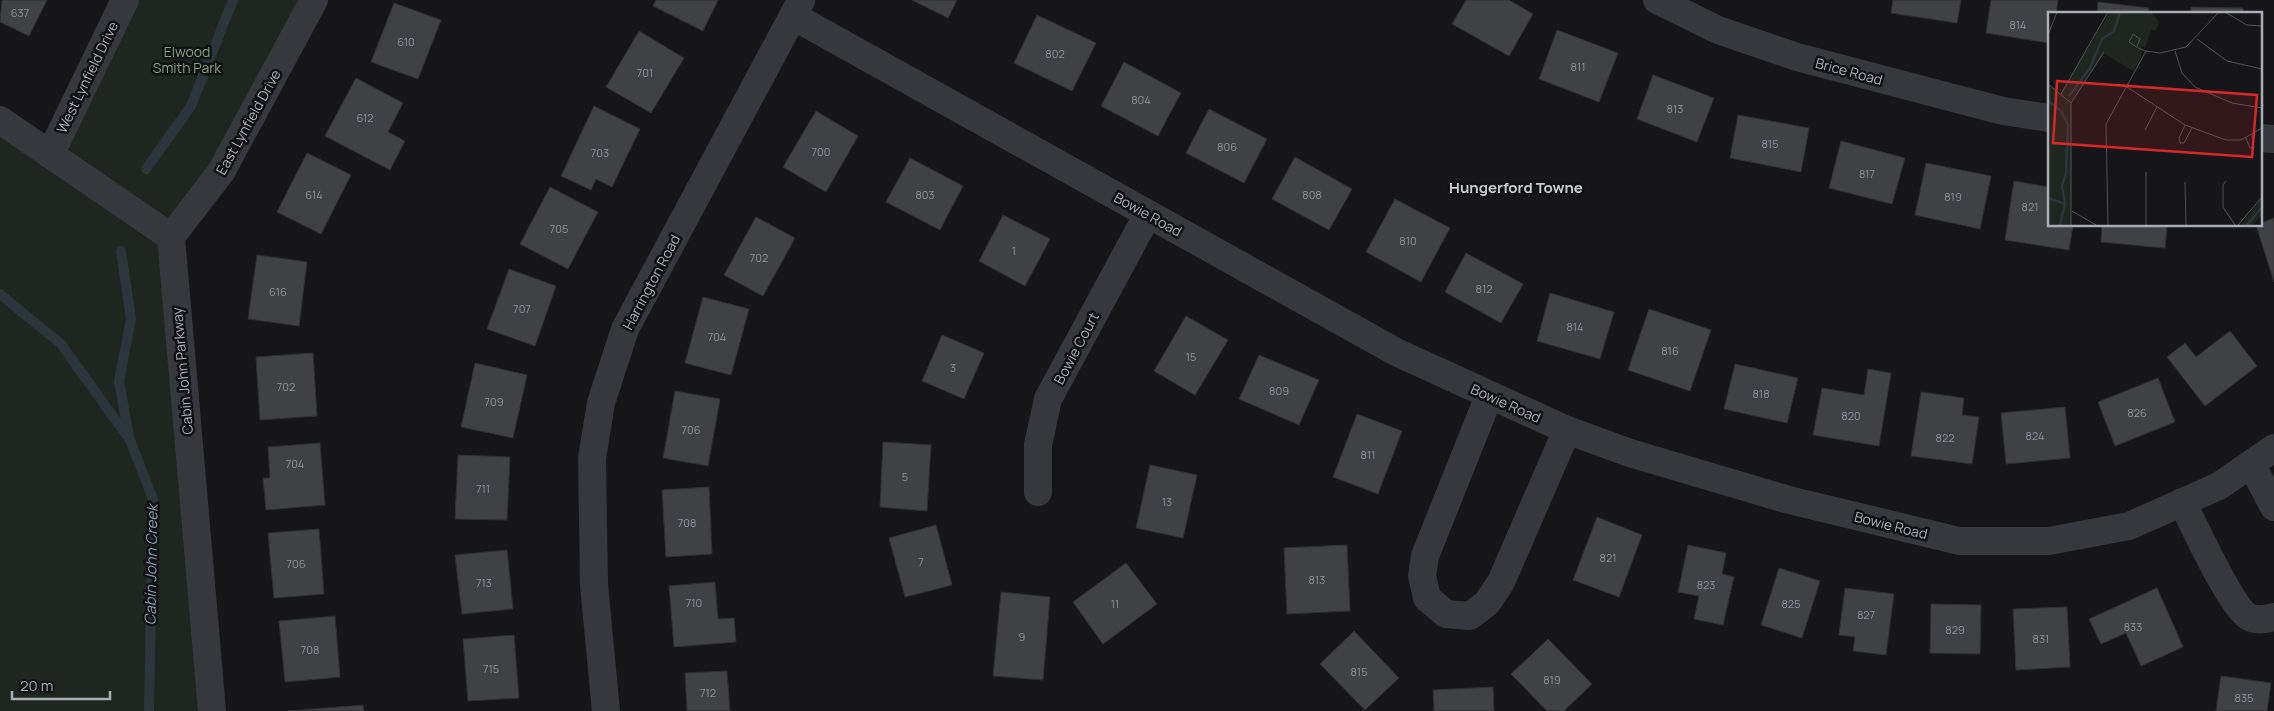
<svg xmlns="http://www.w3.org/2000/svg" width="2274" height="711" viewBox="0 0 2274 711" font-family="Manrope,sans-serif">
<rect width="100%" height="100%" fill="#161618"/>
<path fill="#1e261f" d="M125,0H314L171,237L212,711H0V120L49,154Z"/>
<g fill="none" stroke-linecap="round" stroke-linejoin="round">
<g stroke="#2c353c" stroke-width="10">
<path d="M146,169L191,106L233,0"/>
<path d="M121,251L131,319L119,381L129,437"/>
<path d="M0,294L61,344L130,440L153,499L149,711"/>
</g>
</g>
<g fill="#404145" stroke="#303034">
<path d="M2,0H47L29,36L0,22Z"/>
<path d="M656,0H718L703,31L653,6Z"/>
<path d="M912,0H957L948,18Z"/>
<path d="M1466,0H1509L1533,14L1509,56L1452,24Z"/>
<path d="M1893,0H1961L1957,23L1891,13Z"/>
<path d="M1991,0H2058L2056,14H2049V43L1986,33Z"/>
<path d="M2098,2L2149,8L2148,14H2097Z"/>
<path d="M394,3L441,20L418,79L371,62Z"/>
<path d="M2191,7L2243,8V14H2191Z"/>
<path d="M1037,15L1096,43L1072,91L1014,63Z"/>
<path d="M1557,30L1618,53L1599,102L1539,79Z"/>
<path d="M639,31L684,58L651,113L606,87Z"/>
<path d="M1124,62L1181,93L1158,136L1101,106Z"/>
<path d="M1653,75L1714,98L1697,142L1637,119Z"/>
<path d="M356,78L403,103L388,132L405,141L390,170L325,136Z"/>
<path d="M594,106L640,129L612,187L596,179L591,190L561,176Z"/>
<path d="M1209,109L1267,139L1244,183L1186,153Z"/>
<path d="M816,111L858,136L826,192L783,167Z"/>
<path d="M1738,115L1809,128L1801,172L1730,158Z"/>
<path d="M1841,141L1905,158L1892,204L1829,188Z"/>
<path d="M307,153L351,175L321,234L277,212Z"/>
<path d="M1295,157L1352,189L1329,230L1272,199Z"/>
<path d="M910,158L963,186L940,230L886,202Z"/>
<path d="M1926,163L1991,176L1980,229L1915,215Z"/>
<path d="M2014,181L2049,187V225H2073L2069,250L2005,240Z"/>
<path d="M550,187L598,212L568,269L520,244Z"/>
<path d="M1395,199L1450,228L1421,282L1366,252Z"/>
<path d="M1003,215L1050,239L1025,286L979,261Z"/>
<path d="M756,217L795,238L763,296L724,275Z"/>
<path d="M2274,218V282L2256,225Z"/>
<path d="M2102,225H2167L2165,248L2101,242Z"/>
<path d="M1466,253L1523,284L1501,323L1445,292Z"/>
<path d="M257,255L307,262L299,326L248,319Z"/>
<path d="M509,269L556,286L535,346L487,329Z"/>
<path d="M1550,293L1614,312L1600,359L1537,341Z"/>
<path d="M703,297L749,309L731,375L685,363Z"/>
<path d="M1649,309L1711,330L1690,391L1628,370Z"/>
<path d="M1186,316L1228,340L1195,395L1154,371Z"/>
<path d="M2230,331L2257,366L2205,406L2167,357L2185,343L2196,357Z"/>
<path d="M942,335L984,353L964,399L922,381Z"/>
<path d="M313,353L317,416L260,420L256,357Z"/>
<path d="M1259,355L1319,380L1299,425L1239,399Z"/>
<path d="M475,363L527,375L513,438L461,427Z"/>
<path d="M1735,364L1798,378L1787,423L1724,409Z"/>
<path d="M1868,369L1891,373L1879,446L1813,435L1822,388L1864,395Z"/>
<path d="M2158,378L2175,422L2115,446L2098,402Z"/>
<path d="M675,391L720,399L708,466L663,458Z"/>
<path d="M1921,392L1964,398L1962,415L1979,417L1972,464L1911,456Z"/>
<path d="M2065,407L2070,458L2006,464L2001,413Z"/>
<path d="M1357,414L1402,431L1378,494L1333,477Z"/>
<path d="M883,442L931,445L927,511L880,507Z"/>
<path d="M320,443L325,505L266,510L263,478H270L268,447Z"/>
<path d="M458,455L510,457L507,520L455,519Z"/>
<path d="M1150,465L1197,475L1183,538L1136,528Z"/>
<path d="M709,487L712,554L666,557L662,490Z"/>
<path d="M1597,517L1642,535L1619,597L1573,580Z"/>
<path d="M936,525L952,585L905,597L889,538Z"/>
<path d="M319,529L324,594L274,598L268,533Z"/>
<path d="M1347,545L1350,611L1287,614L1284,548Z"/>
<path d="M1688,545L1726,553L1722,574L1734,577L1723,625L1694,619L1699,596L1678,592Z"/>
<path d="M507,550L513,609L462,614L455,555Z"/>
<path d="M1126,563L1157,604L1103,644L1073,602Z"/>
<path d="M1779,568L1820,581L1802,638L1761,625Z"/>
<path d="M715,582L718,619L734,618L736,642L674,647L669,586Z"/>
<path d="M1845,588L1894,594L1886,655L1853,651L1855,637L1839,635Z"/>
<path d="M2157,588L2183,647L2141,666L2126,633L2101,644L2089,619Z"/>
<path d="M1001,592L1050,597L1043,680L993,676Z"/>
<path d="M1931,604L1981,605L1980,654L1930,653Z"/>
<path d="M2067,607L2070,667L2016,670L2013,609Z"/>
<path d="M335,616L340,677L285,682L279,621Z"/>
<path d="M1354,631L1399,678L1365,710L1320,664Z"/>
<path d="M514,635L519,698L468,701L463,639Z"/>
<path d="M1548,639L1592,684L1564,711H1547L1511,674Z"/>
<path d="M727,671L730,711H687L685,673Z"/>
<path d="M2221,676L2271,683L2267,711H2216Z"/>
<path d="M1493,687L1494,711H1434L1433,690Z"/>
<path d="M363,705L364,711H288Z"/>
</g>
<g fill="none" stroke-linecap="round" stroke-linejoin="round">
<g stroke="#37383d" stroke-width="28">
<path d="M1657,0L1718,30L1797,57L2003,111L2049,118"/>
<path d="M793,16L1396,352L1567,430L1630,453L1789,500L1959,541H2049L2129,526L2219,486L2274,448"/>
<path d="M0,120L171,237L212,711"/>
<path d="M2260,138L2274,139"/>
<path d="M50,155L125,0"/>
<path d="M171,237L221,172L314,0"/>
<path d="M1489,396L1425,556L1422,576L1427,598L1446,614L1470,616L1487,603L1501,582L1567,430"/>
<path d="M2251,464L2274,507"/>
<path d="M1038,492V445L1048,399L1148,214"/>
<path d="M2182,502C2193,523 2233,612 2251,618C2259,621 2266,619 2274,617"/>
<path d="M606,711L594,585L592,458L601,403L625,329L801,1"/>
</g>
</g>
<g text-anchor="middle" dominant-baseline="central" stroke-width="5" stroke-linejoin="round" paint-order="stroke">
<g font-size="11" fill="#8e929b">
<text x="20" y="12">637</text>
<text x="2018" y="24">814</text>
<text x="406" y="41">610</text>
<text x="1055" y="53">802</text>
<text x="1578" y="66">811</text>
<text x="645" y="72">701</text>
<text x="1141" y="99">804</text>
<text x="1675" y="108">813</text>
<text x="365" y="117">612</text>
<text x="1770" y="143">815</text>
<text x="1227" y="146">806</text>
<text x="821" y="151">700</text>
<text x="600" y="152">703</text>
<text x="1867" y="173">817</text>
<text x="314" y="194">614</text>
<text x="925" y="194">803</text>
<text x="1312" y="194">808</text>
<text x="1953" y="196">819</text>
<text x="2030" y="206">821</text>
<text x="559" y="228">705</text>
<text x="1408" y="240">810</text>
<text x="1014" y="250">1</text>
<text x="759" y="257">702</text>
<text x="1484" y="288">812</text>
<text x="278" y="291">616</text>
<text x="522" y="308">707</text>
<text x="1575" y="326">814</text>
<text x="717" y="336">704</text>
<text x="1670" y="350">816</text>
<text x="1191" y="356">15</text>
<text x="953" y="367">3</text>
<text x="286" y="386">702</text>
<text x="1279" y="390">809</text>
<text x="1761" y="393">818</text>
<text x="494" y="401">709</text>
<text x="2137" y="412">826</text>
<text x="1851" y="415">820</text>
<text x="691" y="429">706</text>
<text x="2035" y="435">824</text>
<text x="1945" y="437">822</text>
<text x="1368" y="454">811</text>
<text x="295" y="463">704</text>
<text x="905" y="476">5</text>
<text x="483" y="488">711</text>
<text x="1167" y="501">13</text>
<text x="687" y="522">708</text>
<text x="1608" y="557">821</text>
<text x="921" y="561">7</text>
<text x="296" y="563">706</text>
<text x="1317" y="579">813</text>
<text x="484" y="582">713</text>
<text x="1706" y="584">823</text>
<text x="694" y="602">710</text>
<text x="1115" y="603">11</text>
<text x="1791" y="603">825</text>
<text x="1866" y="614">827</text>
<text x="2133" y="626">833</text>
<text x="1955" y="629">829</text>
<text x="1022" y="636">9</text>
<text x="2041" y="638">831</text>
<text x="310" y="649">708</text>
<text x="491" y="668">715</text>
<text x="1359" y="671">815</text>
<text x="1552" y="679">819</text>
<text x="708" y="692">712</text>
<text x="2244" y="697">835</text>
</g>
<g font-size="14" fill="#7fa381" stroke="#111113">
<text x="187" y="51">Elwood<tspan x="187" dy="16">Smith Park</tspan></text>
</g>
<g font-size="14" fill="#a8adb8" stroke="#111113">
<text transform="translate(1849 71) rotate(15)">Brice Road</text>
<text transform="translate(87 77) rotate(-64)">West Lynfield Drive</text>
<text transform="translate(248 122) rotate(-61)">East Lynfield Drive</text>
<text transform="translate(1148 214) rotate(29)">Bowie Road</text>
<text transform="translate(651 282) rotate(-62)">Harrington Road</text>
<text transform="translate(1076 348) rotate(-62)">Bowie Court</text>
<text transform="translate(182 371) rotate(-95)">Cabin John Parkway</text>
<text transform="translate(1506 403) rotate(24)">Bowie Road</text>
<text transform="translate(1891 525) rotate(14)">Bowie Road</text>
</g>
<g font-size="15" font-weight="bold" fill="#c9ccd4" stroke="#111113">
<text x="1516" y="187">Hungerford Towne</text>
</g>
<g font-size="15" font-style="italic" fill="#7f9bb3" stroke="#111113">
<text transform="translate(151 565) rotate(-89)">Cabin John Creek</text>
</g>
</g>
<g transform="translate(2048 12)">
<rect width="214" height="214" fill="#161618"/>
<path d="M62,0H103L111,10L108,18H103L97,36L94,34L93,45L85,59L56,41L23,91V213H0V72L12,82ZM214,186V203L205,213H193Z" fill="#1e261f"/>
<path fill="none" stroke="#2c353c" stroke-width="2.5" d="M21,84L42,56L54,27L66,19L72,0M0,89L13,99L20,113L18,162L14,174L17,192L12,213M0,186L17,192M199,213L214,195"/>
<path fill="none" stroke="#505258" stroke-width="1" d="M177,0L199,13L214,14M0,23L9,0M149,27L179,49L214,57M89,34L92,27L85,22L81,30L92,37L98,39L112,41L138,35L171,0M127,39L134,61L147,75L184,91L214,96M0,72L23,91V213M79,75L137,113L178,128H193L214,116M13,82L60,0M23,91L56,40M137,113L131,126L132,131H136L144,116M97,118L109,95M198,126L202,136H206L204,123M178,169L175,173V195L187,213M137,170L138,213M24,199L48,213M60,213L58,112L98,39M98,213V160M190,213L214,185"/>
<path fill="#d62828" fill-opacity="0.15" stroke="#d62828" stroke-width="2.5" d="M9,69L209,83L204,145L5,131Z"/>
<rect width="214" height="214" fill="none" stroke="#a8adb8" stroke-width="2.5"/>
</g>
<path d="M12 691v8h98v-8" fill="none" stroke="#a8adb8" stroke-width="2.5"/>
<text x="20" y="691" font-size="15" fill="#a8adb8" stroke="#111113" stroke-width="4" paint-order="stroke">20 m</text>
</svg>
